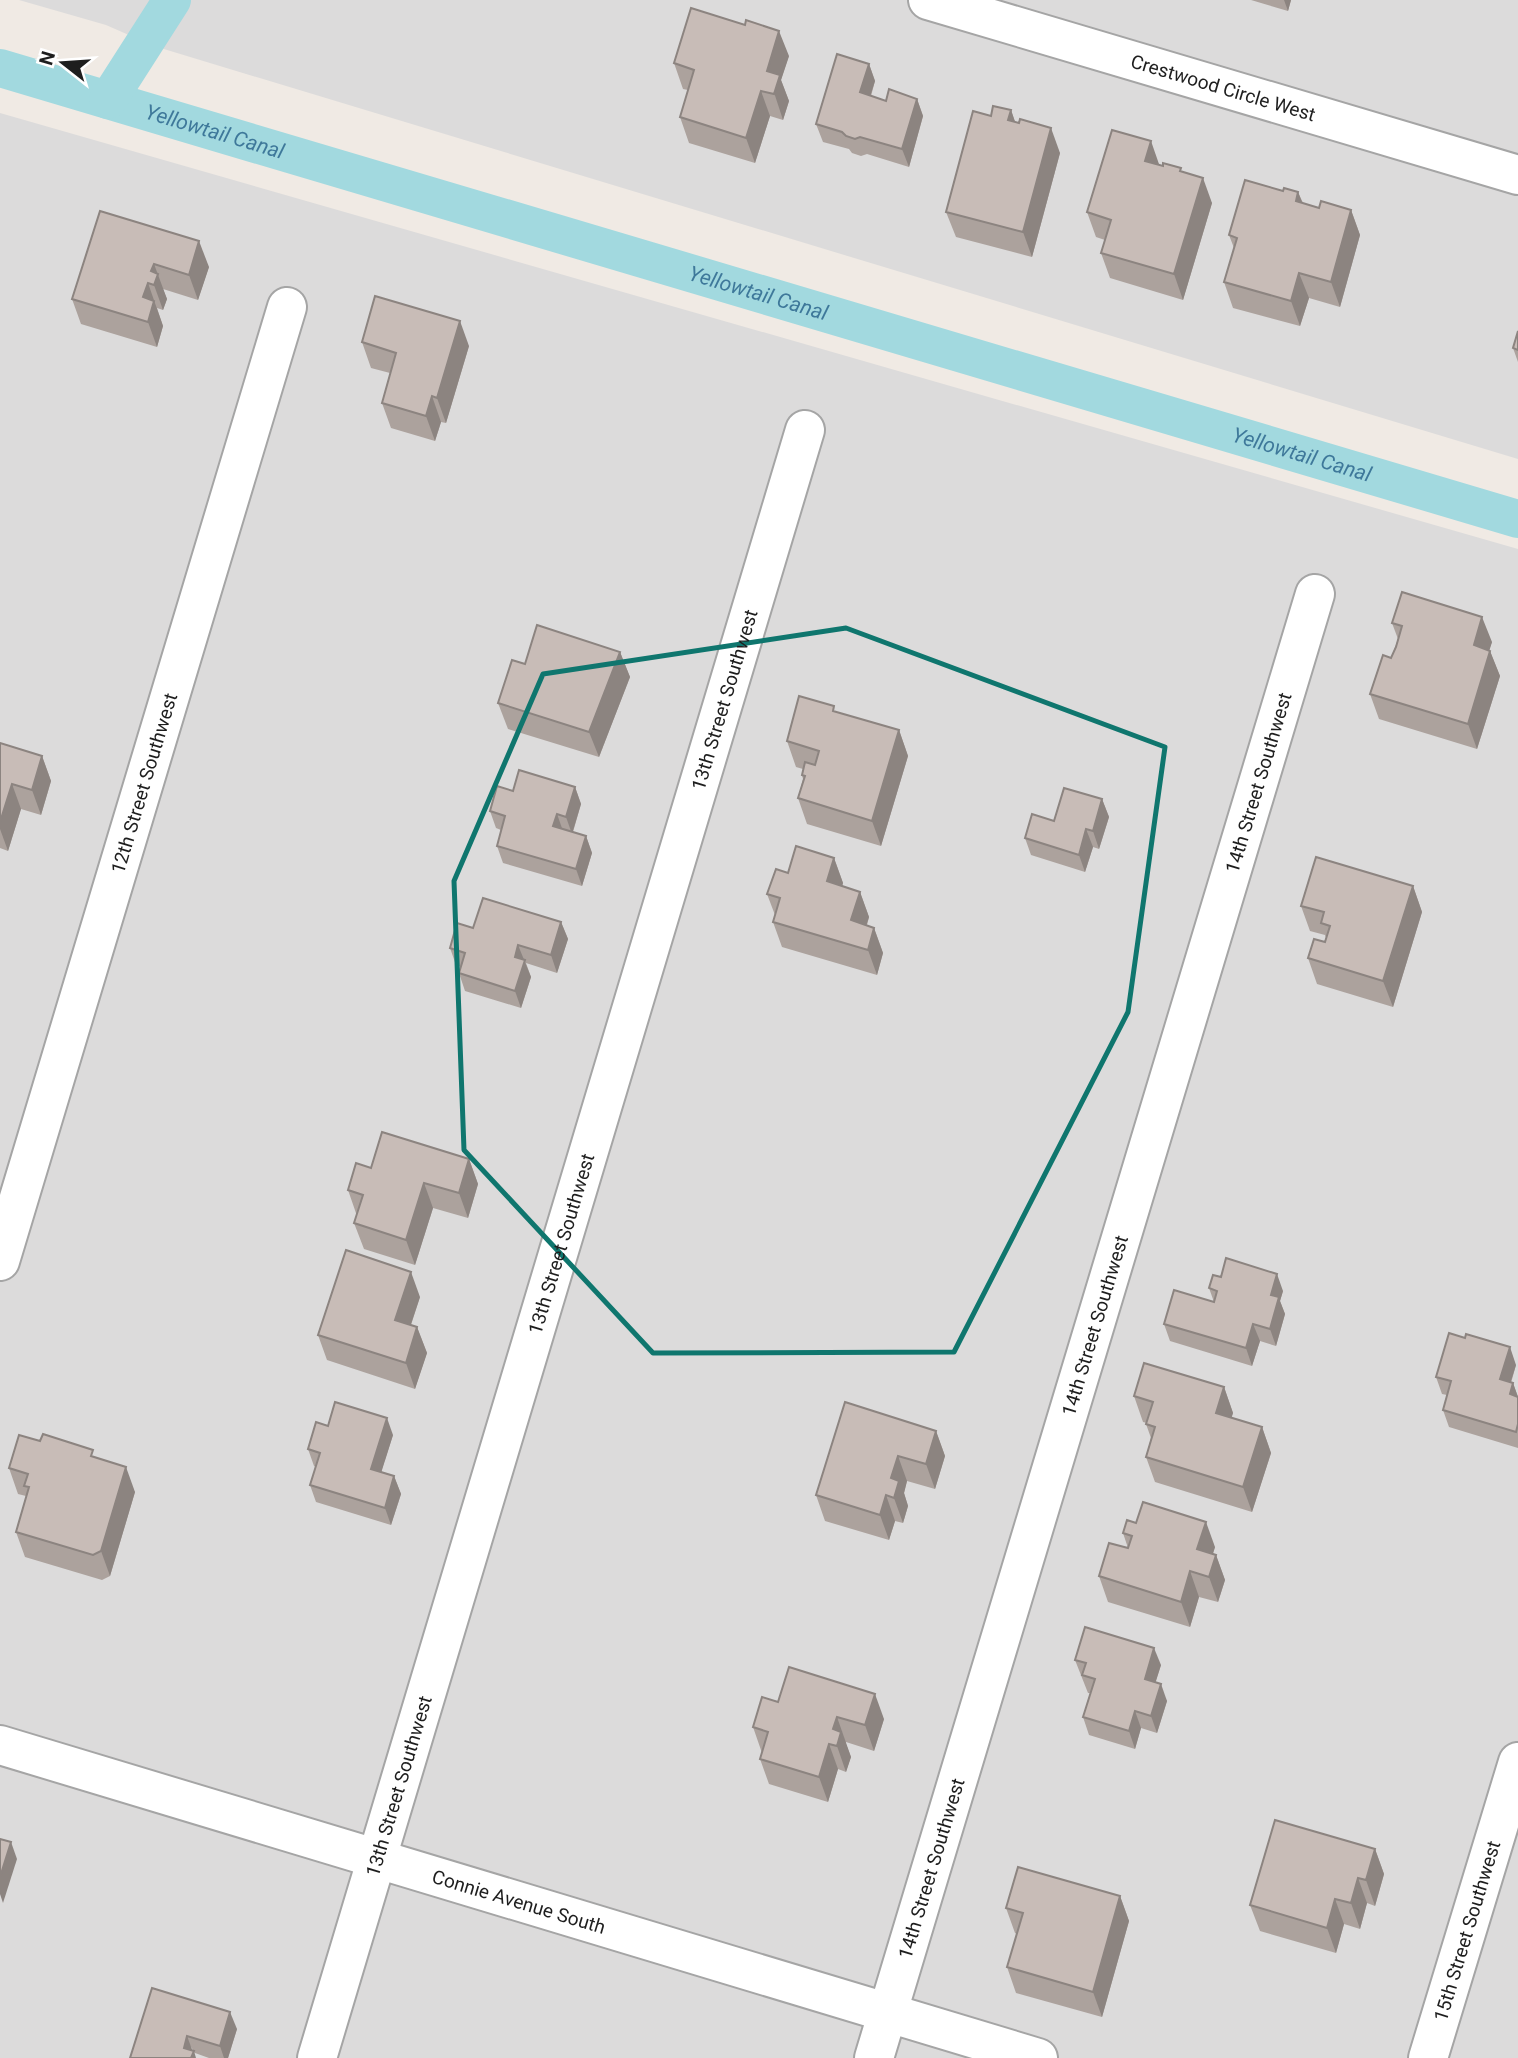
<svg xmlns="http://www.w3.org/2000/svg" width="1518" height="2058" viewBox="0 0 1518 2058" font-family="Roboto,sans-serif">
<rect width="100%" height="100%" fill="#f0eae4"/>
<g fill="#dcdbdb">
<path d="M19,0H1518V459L154,46L106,25Z"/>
<path d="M0,113L1518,549V2058H0Z"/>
</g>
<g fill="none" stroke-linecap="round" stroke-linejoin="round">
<g stroke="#a2d9df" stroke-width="38">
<path id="s1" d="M0,68L1518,519"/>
<path d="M108,100L172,0"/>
</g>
<defs>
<g id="minor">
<path id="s2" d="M928,0L1518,175"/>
<path id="s3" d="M0,1261L287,307"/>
<path id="s4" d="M0,1745L1038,2058"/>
<path id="s5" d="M317,2058L805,430"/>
<path id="s6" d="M874,2058L1315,594"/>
<path id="s7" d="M1428,2058L1518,1762"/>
</g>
</defs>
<use href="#minor" stroke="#a5a5a5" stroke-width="42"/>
<use href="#minor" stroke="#fff" stroke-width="38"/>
</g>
<g fill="#aca29d">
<path d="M1251,0H1291L1288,11Z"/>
<path d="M789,56L781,80L789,101L783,120L770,116L755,163L689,143L680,117L688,90L683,89L674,63Z"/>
<path d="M869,64L875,81L871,96L886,101L917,99L923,116L909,167L867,154L861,156L852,153L849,149L823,142L816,124Z"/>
<path d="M1011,110L1015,122L1060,153L1032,257L956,237L946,212L991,116Z"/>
<path d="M1159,165L1183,172L1212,203L1183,300L1110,278L1101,253L1105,240L1096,237L1087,212Z"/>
<path d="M1283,191L1298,192L1303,203L1319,208L1351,210L1360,235L1340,307L1309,298L1300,326L1233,308L1224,282L1234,248L1229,235Z"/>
<path d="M100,211L209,267L198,300L163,289L167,299L163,310L157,308L163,326L157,347L81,324L72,299Z"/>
<path d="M1518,331V362L1513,348Z"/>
<path d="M362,342L469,346L446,423L441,422L435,441L391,428L382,403L390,373L371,368Z"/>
<path d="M1392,623L1492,642L1489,650L1490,651L1500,676L1477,749L1379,719L1370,694L1391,658L1398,639Z"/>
<path d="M620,652L630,677L599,757L508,729L498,703L525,664Z"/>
<path d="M836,712L899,730L908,756L881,846L807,824L798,798L803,779L802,775L803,769L796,767L787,741Z"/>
<path d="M0,743L42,756L51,781L41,815L21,809L8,851L0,848Z"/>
<path d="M575,787L581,804L573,832L586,836L592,853L582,886L503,863L497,846L501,830L496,828L490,811L513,791Z"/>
<path d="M1102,799L1109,817L1099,849L1093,847L1085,872L1031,855L1025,838L1054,821Z"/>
<path d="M834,858L843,883L842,886L860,892L869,917L867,925L874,928L883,953L877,975L782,947L773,922L775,915L767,894L788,873Z"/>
<path d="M1413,886L1422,912L1393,1007L1317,984L1308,958L1325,942L1326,938L1325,935L1310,931L1301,906Z"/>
<path d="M561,922L568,939L557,973L526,963L531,977L521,1008L465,991L459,973L461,967L456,965L450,948L473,928Z"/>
<path d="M469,1159L478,1184L468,1218L433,1208L415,1265L364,1249L354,1223L357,1216L348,1190L371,1168Z"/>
<path d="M1221,1277L1283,1291L1280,1301L1285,1314L1276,1346L1260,1341L1252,1366L1170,1341L1164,1324L1214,1302L1209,1288Z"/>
<path d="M420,1297L411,1325L417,1327L427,1353L415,1389L327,1360L318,1335Z"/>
<path d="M1516,1365L1511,1383H1513L1518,1397V1448L1449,1427L1443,1410L1447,1395L1442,1394L1436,1377Z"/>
<path d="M1224,1387L1233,1413L1231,1418L1262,1427L1271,1453L1252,1512L1155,1482L1146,1457L1151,1438L1146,1424L1147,1423L1143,1422L1134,1396Z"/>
<path d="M328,1426L393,1435L381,1472L394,1476L401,1494L391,1525L316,1502L310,1485L316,1467L314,1466L308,1449Z"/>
<path d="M936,1431L945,1456L935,1489L907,1481L904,1493L908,1506L903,1523L895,1521L889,1540L825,1521L816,1495Z"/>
<path d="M96,1458L135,1492L110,1576L102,1580L25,1557L16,1532L26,1496L18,1494L9,1468Z"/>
<path d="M1123,1533L1215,1547L1213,1554L1216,1555L1225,1580L1218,1602L1199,1597L1190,1627L1108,1602L1099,1576L1128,1548Z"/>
<path d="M1075,1660L1161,1665L1155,1683L1167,1701L1157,1733L1141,1728L1135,1749L1089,1735L1083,1717L1090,1693H1088Z"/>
<path d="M778,1702L884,1719L874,1751L846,1742V1744L851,1757L846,1772L838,1769L828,1802L769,1784L760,1759L762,1753L753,1727Z"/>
<path d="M1375,1849L1384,1874L1375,1906L1367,1903L1360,1929L1344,1924L1336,1953L1260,1931L1250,1905Z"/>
<path d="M1120,1896L1129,1921L1102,2017L1016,1993L1007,1967L1017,1934L1015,1933L1006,1908Z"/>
<path d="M152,1988L237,2029L228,2058H209L195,2053Z"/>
</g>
<g fill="#8c8480">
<path d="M1284,0H1291L1288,11Z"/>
<path d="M779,31L789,56L781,80L789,101L783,120L767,71Z"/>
<path d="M869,64L875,81L866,110L860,92Z"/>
<path d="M761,91L770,116L755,163L746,138Z"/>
<path d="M917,99L923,116L909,167L902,149Z"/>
<path d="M1011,110L1020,136L1008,120Z"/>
<path d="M1051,128L1060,153L1032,257L1023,232Z"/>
<path d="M1151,141L1160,167L1145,161Z"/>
<path d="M1203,178L1212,203L1183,300L1174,274Z"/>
<path d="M1298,192L1308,217L1296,201Z"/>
<path d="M1351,210L1360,235L1340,307L1331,282Z"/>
<path d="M199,241L209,267L198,300L189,275Z"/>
<path d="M154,264L167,299L163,310L154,285L151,271Z"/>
<path d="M1299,273L1309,298L1300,326L1291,301Z"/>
<path d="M148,283L163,326L157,347L148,322L143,297Z"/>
<path d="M460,321L469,346L446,423L437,398Z"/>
<path d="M432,396L441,422L435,441L426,416Z"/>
<path d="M1482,617L1492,642L1483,671L1474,645Z"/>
<path d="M1490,651L1500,676L1477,749L1468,724Z"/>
<path d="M620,652L630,677L599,757L589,732Z"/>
<path d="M899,730L908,756L881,846L872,821Z"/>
<path d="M42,756L51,781L41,815L32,790Z"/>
<path d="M12,784L21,809L8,851L0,829V822Z"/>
<path d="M575,787L581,804L572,834L566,817Z"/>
<path d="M1102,799L1109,817L1099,849L1093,831Z"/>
<path d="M557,814L563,831L553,826Z"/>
<path d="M1086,829L1093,847L1085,872L1079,855Z"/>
<path d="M586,836L592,853L582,886L576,869Z"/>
<path d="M834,858L843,883L836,907L827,881Z"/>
<path d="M1413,886L1422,912L1393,1007L1383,981Z"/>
<path d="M860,892L869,917L860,945L851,920Z"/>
<path d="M561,922L568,939L557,973L551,955Z"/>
<path d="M874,928L883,953L877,975L868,950Z"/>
<path d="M518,945L531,977L521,1008L515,991V957Z"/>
<path d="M469,1159L478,1184L468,1218L459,1193Z"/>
<path d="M424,1183L433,1208L415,1265L406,1240Z"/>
<path d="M411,1272L420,1297L404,1345L395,1320Z"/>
<path d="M1277,1274L1283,1291L1280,1301L1285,1314L1276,1346L1270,1329L1271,1295Z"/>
<path d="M1253,1324L1260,1341L1252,1366L1246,1348Z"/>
<path d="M417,1327L427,1353L415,1389L406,1363Z"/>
<path d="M1510,1347L1516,1365L1506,1397L1500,1379Z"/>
<path d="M1513,1383L1518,1397L1510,1394Z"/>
<path d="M1224,1387L1233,1413L1225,1438L1216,1413Z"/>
<path d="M387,1418L393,1435L377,1486L371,1469Z"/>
<path d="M1262,1427L1271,1453L1252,1512L1243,1487Z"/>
<path d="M936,1431L945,1456L935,1489L926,1464Z"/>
<path d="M898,1456L907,1481L904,1493L908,1506L903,1523L894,1498L891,1478Z"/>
<path d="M126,1467L135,1492L110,1576L101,1551Z"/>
<path d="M394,1476L401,1494L391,1525L385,1508Z"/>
<path d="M886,1495L895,1521L889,1540L880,1515Z"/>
<path d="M1206,1522L1215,1547L1206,1574L1197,1549Z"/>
<path d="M1216,1555L1225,1580L1218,1602L1209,1577Z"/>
<path d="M1190,1571L1199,1597L1190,1627L1181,1602Z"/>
<path d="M1154,1648L1161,1665L1151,1697L1145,1679Z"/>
<path d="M1161,1684L1167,1701L1157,1733L1151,1716Z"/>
<path d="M875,1694L884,1719L874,1751L865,1725Z"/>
<path d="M1135,1711L1141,1728L1135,1749L1129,1731Z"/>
<path d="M837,1717L851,1757L846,1772L837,1746L833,1729Z"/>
<path d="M829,1744L838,1769L828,1802L819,1777Z"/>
<path d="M11,1842L17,1859L3,1903L0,1894V1877Z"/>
<path d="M1375,1849L1384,1874L1375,1906L1366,1880Z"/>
<path d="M1358,1878L1367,1903L1360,1929L1351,1903Z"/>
<path d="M1120,1896L1129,1921L1102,2017L1093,1992Z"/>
<path d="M1335,1899L1344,1924L1336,1953L1327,1928Z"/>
<path d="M230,2012L237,2029L228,2058H224L220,2046Z"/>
<path d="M187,2036L193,2052L194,2051L196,2058H188L184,2048Z"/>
</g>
<g fill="#c8bcb7" stroke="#8c8480" stroke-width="2">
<path d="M691,8L745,25L746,20L779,31L767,71L780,75L774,94L761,91L746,138L680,117L694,70L674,63Z"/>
<path d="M837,54L869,64L860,92L886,101L889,89L917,99L902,149L860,137L855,139L846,136L842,132L816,124Z"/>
<path d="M993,106L1011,110L1008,120L1019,123L1020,119L1051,128L1023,232L946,212L973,111L991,116Z"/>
<path d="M1112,130L1151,141L1145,161L1163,166V163L1181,168L1180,171L1203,178L1174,274L1101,253L1111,220L1087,212Z"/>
<path d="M1245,180L1283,191L1284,188L1298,192L1296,201L1319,208L1321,201L1351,210L1331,282L1299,273L1291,301L1224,282L1237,238L1229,235Z"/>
<path d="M100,211L199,241L189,275L154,264L151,271L158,274L154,285L148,283L143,297L154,301L148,322L72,299Z"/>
<path d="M375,296L460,321L437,398L432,396L426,416L382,403L396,353L362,342Z"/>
<path d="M1518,331V350L1513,348Z"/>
<path d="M1402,592L1482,617L1474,645L1490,651L1468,724L1370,694L1383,655L1391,658L1396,647L1402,626L1392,623Z"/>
<path d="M537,625L620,652L589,732L498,703L512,660L525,664Z"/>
<path d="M799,696L834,706L833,711L899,730L872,821L798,798L805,776L802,775L805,762L815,765L819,751L787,741Z"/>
<path d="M0,743L42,756L32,790L12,784L0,822Z"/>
<path d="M519,770L575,787L566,817L557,814L553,826L586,836L576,869L497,846L505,816L490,811L497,786L513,791Z"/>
<path d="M1064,788L1102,799L1093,831L1086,829L1079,855L1025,838L1032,814L1054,821Z"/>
<path d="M796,846L834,858L827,881L860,892L851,920L874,928L868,950L773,922L780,898L767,894L776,869L788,873Z"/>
<path d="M1316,857L1413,886L1383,981L1308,958L1314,939L1325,942L1330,926L1321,923L1324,912L1301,906Z"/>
<path d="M483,898L561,922L551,955L518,945L515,957L525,960L515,991L459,973L465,953L450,948L457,923L473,928Z"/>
<path d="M382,1132L469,1159L459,1193L424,1183L406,1240L354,1223L363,1195L348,1190L356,1163L371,1168Z"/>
<path d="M346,1250L411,1272L395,1320L417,1327L406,1363L318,1335Z"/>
<path d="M1226,1258L1277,1274L1271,1295L1279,1297L1270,1329L1253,1324L1246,1348L1164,1324L1174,1290L1214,1302L1217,1291L1209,1288L1213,1275L1221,1277Z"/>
<path d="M1449,1333L1465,1338L1466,1334L1510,1347L1500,1379L1513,1383L1510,1394L1518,1397V1424L1516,1432L1443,1410L1451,1381L1436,1377Z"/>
<path d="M1144,1363L1224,1387L1216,1413L1262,1427L1243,1487L1146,1457L1155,1427L1146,1424L1153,1402L1134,1396Z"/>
<path d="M335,1402L387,1418L371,1469L394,1476L385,1508L310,1485L320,1453L308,1449L316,1422L328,1426Z"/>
<path d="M845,1402L936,1431L926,1464L898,1456L891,1478L899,1481L894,1498L886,1495L880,1515L816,1495Z"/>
<path d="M43,1434L93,1450L91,1456L126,1467L101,1551L93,1555L16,1532L29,1487L24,1486L28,1474L9,1468L19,1435L40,1441Z"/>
<path d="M1143,1502L1206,1522L1197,1549L1216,1555L1209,1577L1190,1571L1181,1602L1099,1576L1109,1543L1128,1548L1132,1536L1123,1533L1127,1520L1136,1523Z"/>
<path d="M1085,1627L1154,1648L1145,1679L1161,1684L1151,1716L1135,1711L1129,1731L1083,1717L1095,1679L1082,1675L1086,1663L1075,1660Z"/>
<path d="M789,1667L875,1694L865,1725L837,1717L833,1729L841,1732L837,1746L829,1744L819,1777L760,1759L768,1732L753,1727L762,1697L778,1702Z"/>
<path d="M1275,1820L1375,1849L1366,1880L1358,1878L1351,1903L1335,1899L1327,1928L1250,1905Z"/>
<path d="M0,1839L11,1842L0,1877Z"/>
<path d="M1018,1867L1120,1896L1093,1992L1007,1967L1023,1913L1006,1908Z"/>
<path d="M152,1988L230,2012L220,2046L187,2036L184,2048L194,2051L191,2058H130Z"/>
</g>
<path fill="none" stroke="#0f766e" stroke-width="5" stroke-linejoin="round" d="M846,628L1165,747L1128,1012L954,1352L653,1353L464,1150L454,881L543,674Z"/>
<g text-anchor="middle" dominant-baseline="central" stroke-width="7" stroke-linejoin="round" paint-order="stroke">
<g font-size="19" fill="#1e1e1e" stroke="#fff">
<text stroke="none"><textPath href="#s2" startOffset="308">Crestwood Circle West</textPath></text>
<text stroke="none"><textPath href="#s5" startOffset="1418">13th Street Southwest</textPath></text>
<text stroke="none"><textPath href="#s6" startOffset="1332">14th Street Southwest</textPath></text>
<text stroke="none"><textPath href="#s3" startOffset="499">12th Street Southwest</textPath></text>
<text stroke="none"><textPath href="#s5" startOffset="850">13th Street Southwest</textPath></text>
<text stroke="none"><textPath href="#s6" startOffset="765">14th Street Southwest</textPath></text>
<text stroke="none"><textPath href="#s5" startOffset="284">13th Street Southwest</textPath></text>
<text stroke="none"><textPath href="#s6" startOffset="198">14th Street Southwest</textPath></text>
<text stroke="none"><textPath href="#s4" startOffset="542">Connie Avenue South</textPath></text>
<text stroke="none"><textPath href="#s7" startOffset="133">15th Street Southwest</textPath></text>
</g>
<g font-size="21" font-style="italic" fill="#3e789a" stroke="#fff">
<text stroke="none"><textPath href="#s1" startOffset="224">Yellowtail Canal</textPath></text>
<text stroke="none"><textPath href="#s1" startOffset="791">Yellowtail Canal</textPath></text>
<text stroke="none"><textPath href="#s1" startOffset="1358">Yellowtail Canal</textPath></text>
</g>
</g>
<g transform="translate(63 63) rotate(287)" stroke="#ffffff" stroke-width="5" paint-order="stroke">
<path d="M0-5L12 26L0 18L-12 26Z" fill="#1e1e1e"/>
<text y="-10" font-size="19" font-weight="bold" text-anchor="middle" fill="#1e1e1e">N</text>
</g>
</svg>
